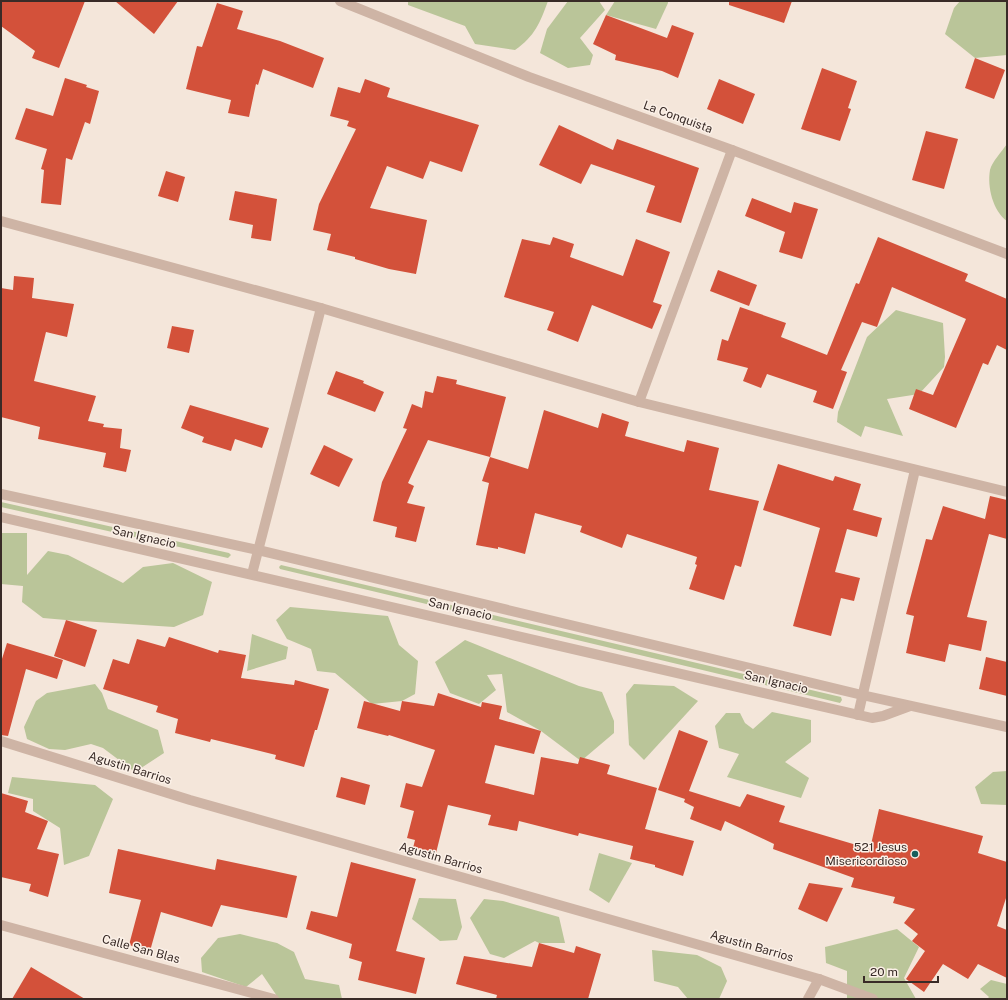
<svg xmlns="http://www.w3.org/2000/svg" width="1008" height="1000" viewBox="0 0 1008 1000" font-family="'Public Sans',sans-serif">
<rect width="100%" height="100%" fill="#f4e6da"/>
<g fill="#bac599">
<path d="M408,1H548C540,23 535,36 515,50L475,44L465,26L408,5Z"/>
<path d="M568,1H599L605,10L580,38L593,55L590,65L568,68L540,53L547,29Z"/>
<path d="M615,1H668V3L656,29L606,15Z"/>
<path d="M960,1H1007V55L975,58L945,34L954,8Z"/>
<path d="M1007,144V221C993,211 987,187 990,170C992,162 1002,151 1007,144Z"/>
<path d="M896,310L943,323L945,357L944,367L919,394L887,399L903,436L865,426L861,437L837,422L838,412L867,337Z"/>
<path d="M1,502L229,553L231,555L228,558L1,507Z"/>
<path d="M1,533H27V575L48,551L68,555L123,583L143,567L173,563L212,582L203,615L174,627L66,620L43,618L22,602L23,586L1,584Z"/>
<path d="M281,565L841,697L842,700L840,703L280,569L279,567Z"/>
<path d="M290,607L388,616L399,645L418,661L415,694L402,701L372,704L335,673L317,671L311,649L287,639L276,620Z"/>
<path d="M252,634L288,647L286,659L247,671Z"/>
<path d="M465,640L579,686L602,692L614,721V733L581,761L541,731L507,712L502,674L487,675L496,690L479,704L450,693L435,662Z"/>
<path d="M95,684L102,693L108,709L158,730L164,753L135,772L103,748L91,744L65,750L49,749L27,739L24,727L36,701L47,693Z"/>
<path d="M634,684L674,686L698,701L644,760L629,745L626,694Z"/>
<path d="M772,712L811,720V742L785,762L809,778L801,798L727,777L739,754L719,748L715,726L726,713H740L745,723L753,729Z"/>
<path d="M1007,771V805L981,804L975,787L993,772Z"/>
<path d="M12,777L95,785L113,799L89,856L64,865L60,828L33,811V799L8,793Z"/>
<path d="M599,853L632,863L609,903L589,890Z"/>
<path d="M419,898L456,899L462,927L457,940L440,941L412,919Z"/>
<path d="M484,899L503,901L559,917L565,943H539L535,941L504,958L490,954L470,918Z"/>
<path d="M897,929L919,947L904,978L916,999H847V971L826,963L825,947Z"/>
<path d="M240,934L277,943L294,952L305,979L339,985L342,999H279L262,974L246,987L202,972L201,958L218,938Z"/>
<path d="M652,950L697,955L721,967L727,981L719,999H688L678,987L654,981Z"/>
<path d="M991,980L1007,984V999H987L989,997L980,989Z"/>
</g>
<g fill="#d3513a">
<path d="M1,1H85L59,68L32,58L35,51L1,26Z"/>
<path d="M115,1H178L154,34Z"/>
<path d="M729,1H792L784,23L729,5Z"/>
<path d="M217,3L243,11L237,29L280,41L324,58L313,88L263,69L258,85L256,84L249,117L228,113L231,100L186,89L197,46L202,47Z"/>
<path d="M606,15L667,38L672,25L694,33L678,78L662,71L615,60L616,55L593,44Z"/>
<path d="M975,58L1005,70L994,99L965,88Z"/>
<path d="M822,68L857,81L848,108L851,109L840,141L801,129Z"/>
<path d="M65,78L87,85L86,87L99,91L90,124L85,122L72,160L66,158L61,205L41,203L44,170L41,169L47,149L15,139L26,108L53,116Z"/>
<path d="M365,79L390,88L387,97L479,125L462,172L430,161L423,179L387,166L370,208L427,220L416,274L389,269L355,259V257L327,250L331,234L313,230L319,204L356,129L347,126L349,121L330,116L338,87L360,93Z"/>
<path d="M719,79L755,94L743,124L707,109Z"/>
<path d="M559,125L613,150L617,139L699,168L681,223L646,212L655,186L591,164L581,184L539,165Z"/>
<path d="M926,131L958,139L944,189L912,180Z"/>
<path d="M166,171L185,177L178,202L158,196Z"/>
<path d="M235,191L277,199L271,241L251,238L253,225L229,220Z"/>
<path d="M752,198L791,213L794,202L818,209L802,259L779,252L785,232L745,216Z"/>
<path d="M553,237L574,244L570,257L623,276L636,239L670,252L653,302L662,305L652,329L592,305L578,342L547,330L554,312L504,297L522,239L550,245Z"/>
<path d="M878,237L968,274L965,281L1007,299V350L997,345L988,365L983,363L956,428L909,409L916,389L933,395L966,319L892,287L877,327L862,322L841,370L847,372L833,409L813,402L817,391L767,374L761,388L743,381L748,368L717,360L722,339L728,341L740,307L786,323L781,337L827,355L856,283L859,284Z"/>
<path d="M718,270L757,285L749,306L710,291Z"/>
<path d="M14,276L34,278L32,298L74,304L67,337L46,332L34,381L96,396L88,421L104,424L103,427L122,429L120,448L131,450L126,472L103,467L106,453L38,439L40,427L1,417V288L13,290Z"/>
<path d="M172,326L194,330L189,353L167,348Z"/>
<path d="M336,371L364,381L363,383L384,392L375,412L327,394Z"/>
<path d="M437,376L457,380L456,384L506,397L490,457L428,440L408,483L414,486L407,503L425,507L416,542L395,537L397,527L373,521L382,482L407,429L403,428L412,404L422,408L425,391L433,393Z"/>
<path d="M190,405L269,428L262,448L235,439L231,451L202,442L204,437L181,428Z"/>
<path d="M544,410L598,428L602,413L629,422L625,436L684,452L687,440L719,448L709,490L759,501L741,567L735,565L724,600L689,589L697,565L695,564L697,557L627,534L622,548L580,532L582,526L535,513L525,554L498,547V549L476,545L489,483L482,481L490,457L528,469Z"/>
<path d="M324,445L353,459L339,487L310,474Z"/>
<path d="M778,464L833,481L835,476L861,484L853,510L882,518L877,537L847,529L835,572L860,578L854,601L841,598L831,636L793,626L820,528L763,510Z"/>
<path d="M990,496L1007,500V539L989,534L967,617L987,621L981,651L949,644L945,662L906,653L914,616L906,614L926,539L932,540L943,506L985,519Z"/>
<path d="M66,620L97,630L85,667L54,656Z"/>
<path d="M169,637L218,653L219,650L246,655L241,678L294,685L295,680L329,689L317,730H315L304,767L275,759L276,755L211,739L210,742L175,733L178,719L156,712L158,706L103,689L113,659L129,664L137,639L165,647Z"/>
<path d="M7,643L63,660L57,679L26,669L8,736L1,735V662Z"/>
<path d="M986,657L1007,662V696L979,689Z"/>
<path d="M438,693L481,707L482,702L502,706L499,719L541,731L534,754L495,745L485,783L534,795L541,757L578,764L580,757L610,765L607,774L657,788L645,829L694,841L683,876L655,867V865L630,859L633,846L579,833L578,836L519,821L517,831L488,825L491,815L448,805L435,857L412,852L415,840L407,838L414,811L400,807L406,783L422,787L435,750L389,735L388,736L357,728L364,701L400,711L402,701L434,706Z"/>
<path d="M679,730L708,741L689,791L740,807L747,794L785,806L779,822L870,849L879,809L983,836L978,853L1007,862V895L997,926L1007,930V978L978,964L968,979L943,964L924,992L906,979L925,951L912,941L918,934L904,923L915,909L893,903L895,897L851,887L854,878L773,849L774,844L725,821L721,831L690,819L694,807L684,802L685,799L658,790Z"/>
<path d="M341,777L370,785L365,805L336,797Z"/>
<path d="M1,793L28,801L25,812L48,821L37,849L59,854L48,897L29,891L31,884L1,877Z"/>
<path d="M118,849L215,870L217,859L297,876L287,918L221,905L212,927L161,912L150,951L129,945L141,900L109,893Z"/>
<path d="M351,862L416,879L396,951L425,958L416,994L358,980L362,962L349,958L352,944L306,929L311,911L337,917Z"/>
<path d="M809,883L843,888L827,922L798,909Z"/>
<path d="M539,943L574,953L576,946L601,954L588,999H496L497,995L456,984L464,956L532,967Z"/>
<path d="M31,967L85,999H12Z"/>
</g>
<g fill="none" stroke-linecap="round" stroke-linejoin="round">
<g stroke="#ceb4a5" stroke-width="10">
<path d="M340,1L529,77L732,150L1007,254"/>
<path d="M1,221L321,308L639,402L1007,492"/>
<path d="M639,402L732,150"/>
<path d="M1,494L258,550L862,695L1007,727"/>
<path d="M1,517L872,718L883,716L910,706"/>
<path d="M252,574L321,308"/>
<path d="M858,715L915,470"/>
<path d="M1,741L190,800L819,979L873,999"/>
<path d="M1,925L274,999"/>
<path d="M808,999L819,979"/>
</g>
</g>
<circle fill="#185f5d" stroke="#fbf0e7" stroke-width="1.5" cx="915" cy="854" r="4"/>
<g text-anchor="middle" dominant-baseline="central" stroke-width="3" stroke-linejoin="round" paint-order="stroke">
<g font-size="12" fill="#392b27" stroke="#fbf0e7">
<text transform="translate(678 117) rotate(20)">La Conquista</text>
<text transform="translate(144 537) rotate(13)">San Ignacio</text>
<text transform="translate(460 609) rotate(13)">San Ignacio</text>
<text transform="translate(776 682) rotate(13)">San Ignacio</text>
<text transform="translate(130 768) rotate(17)">Agustin Barrios</text>
<text transform="translate(441 858) rotate(16)">Agustin Barrios</text>
<text transform="translate(752 946) rotate(16)">Agustin Barrios</text>
<text transform="translate(141 949) rotate(15)">Calle San Blas</text>
</g>
<g font-size="12" fill="#392b27" stroke="#fbf0e7" text-anchor="end">
<text x="907" y="847">521 Jesus<tspan x="907" dy="14">Misericordioso</tspan></text>
</g>
</g>
<rect width="1008" height="1000" fill="none" stroke="#392b27" stroke-width="4"/>
<path d="M864 976v6h74v-6" fill="none" stroke="#392b27" stroke-width="2"/>
<text x="870" y="976" font-size="12" fill="#392b27" stroke="#fbf0e7" stroke-width="3" paint-order="stroke">20 m</text>
</svg>
